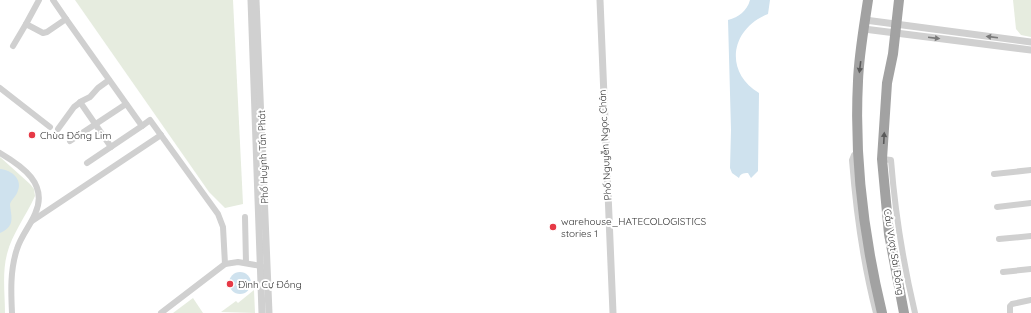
<svg xmlns="http://www.w3.org/2000/svg" width="1031" height="313" viewBox="0 0 1031 313" font-family="Quicksand,sans-serif">
<rect width="100%" height="100%" fill="#fff"/>
<g fill="#e6ecdf">
<path d="M75,0H233L243,204L225,208L209,192Z"/>
<path d="M1013,0H1031V37L1021,35L1016,29Z"/>
<path d="M0,157L30,184L34,189L35,196C26,216 12,234 7,254C2,273 5,294 5,313H0Z"/>
<path d="M254,290L255,313L221,312L236,301L238,303Z"/>
<path d="M193,298L203,313H173Z"/>
</g>
<g fill="#cfe2ee">
<path d="M750,0H770L768,14C730,29 724,72 759,93L758,171L751,178L748,173C743,173 740,174 739,178L732,173L730,168L731,130L728,20C739,17 747,11 750,0Z"/>
<path d="M0,169C12,170 24,180 17,193C15,197 12,199 10,204C11,217 16,226 0,233Z"/>
<circle cx="240" cy="283" r="11"/>
</g>
<g fill="none" stroke-linecap="round" stroke-linejoin="round">
<g stroke="#d0d0d0" stroke-width="6">
<path d="M53,0L66,19"/>
<path d="M26,24L39,0"/>
<path d="M13,46L26,24L43,33L47,32L66,19L142,126L87,163"/>
<path d="M0,88L50,127"/>
<path d="M80,102L111,147"/>
<path d="M142,126L150,120L218,214L223,227L225,264"/>
<path d="M58,129L74,107L82,101L90,97L98,88L109,80"/>
<path d="M70,141L126,104"/>
<path d="M0,153C22,166 49,184 35,214C30,226 21,236 17,249C10,270 11,292 12,313"/>
<path d="M858,153L854,155L852,160C856,212 863,263 876,313"/>
<path d="M882,159L891,160C895,212 903,262 915,313"/>
<path d="M994,174L1031,170"/>
<path d="M997,207L1031,203"/>
<path d="M245,217L246,263"/>
<path d="M32,221L161,135"/>
<path d="M999,239L1031,236"/>
<path d="M1003,272L1031,269"/>
<path d="M161,313L225,264L238,262L261,266"/>
<path d="M1010,313V306L1012,304L1031,300"/>
</g>
<g stroke="#d0d0d0" stroke-width="7">
<path d="M251,0L262,313"/>
<path d="M256,0L269,313"/>
<path d="M600,0L613,313"/>
<path d="M865,20L1031,42"/>
<path d="M864,29L1031,50"/>
</g>
<g stroke="#a2a2a2" stroke-width="10">
<path d="M868,0C864,27 859,54 858,81C854,159 864,238 882,313"/>
<path d="M899,0L893,54L887,83L882,159L889,234L904,313"/>
</g>
</g>
<defs><path id="oneway-solid" d="M-6-.8H1V-3.2L6.5 0L1 3.2V.8H-6Z"/></defs>
<g fill="#7a7a7a">
<use href="#oneway-solid" transform="translate(992 37) rotate(-173)"/>
<use href="#oneway-solid" transform="translate(934 38) rotate(7)"/>
</g>
<g fill="#5a5a5a">
<use href="#oneway-solid" transform="translate(860 67) rotate(97)"/>
<use href="#oneway-solid" transform="translate(884 138) rotate(-87)"/>
</g>
<g fill="#e63946" stroke="#fff" stroke-width="1.5">
<circle cx="32" cy="135" r="4"/>
<circle cx="553" cy="227" r="4"/>
<circle cx="230" cy="284" r="4"/>
</g>
<g text-anchor="middle" dominant-baseline="central" stroke-width="4" stroke-linejoin="round" paint-order="stroke">
<g font-size="10" fill="#333" stroke="#fff" text-anchor="start">
<text x="40" y="135">Chùa Đống Lim</text>
<text x="561" y="221">warehouse_HATECOLOGISTICS<tspan x="561" dy="12">stories 1</tspan></text>
<text x="238" y="284">Đình Cự Đồng</text>
</g>
<g font-size="10" fill="#333" stroke="#fff">
<text transform="translate(605 145) rotate(-93)">Phố Nguyễn Ngọc Chân</text>
<text transform="translate(263 157) rotate(-92)">Phố Huỳnh Tấn Phát</text>
<text transform="translate(894 252) rotate(81)">Cầu Vượt Sài Đồng</text>
</g>
</g>
</svg>
